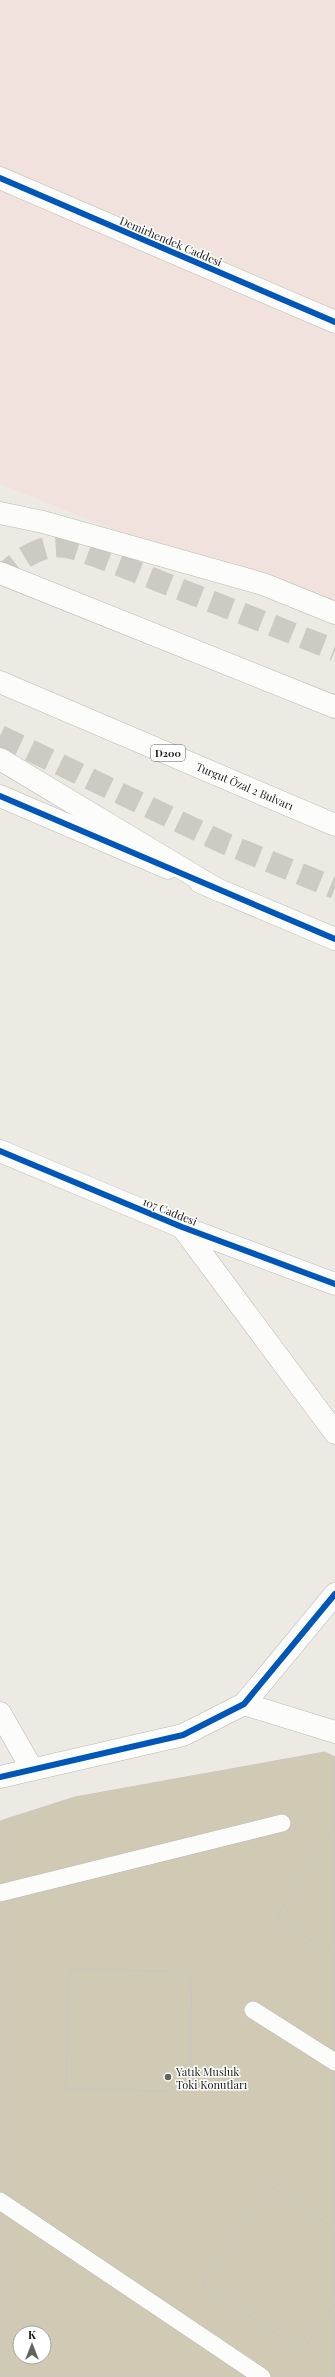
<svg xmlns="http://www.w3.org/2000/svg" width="335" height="2377" viewBox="0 0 335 2377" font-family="'Playfair Display',serif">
<rect width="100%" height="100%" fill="#eceae2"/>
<path fill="#f2e2de" d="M0,0H335V617L0,484Z"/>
<g fill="#d0cab5" stroke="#c8c6c0" fill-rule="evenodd">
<path d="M325,1752L335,1757V2377H0V1821L75,1797ZM20,2333H44V2357H20Z"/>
<path d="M335,1825V1955L276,1918Z"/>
<path d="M69,1969L192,1972L190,2092L66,2089Z"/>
<path d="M268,2185L335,2229V2302L302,2351L202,2285Z"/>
</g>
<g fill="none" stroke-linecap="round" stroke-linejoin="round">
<g stroke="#cccac3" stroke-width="22" stroke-dasharray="22 11" stroke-linecap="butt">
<path d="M0,579C14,562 41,543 65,547C76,548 88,554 98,557L335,650"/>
<path d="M0,736L224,843L335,888"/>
</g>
<defs>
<g id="lane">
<path d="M0,1893L282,1823"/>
<path d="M253,2010L335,2062"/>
<path d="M0,2201L262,2377"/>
</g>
<g id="street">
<path d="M182,1227L335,1433"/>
<path d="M244,1704L335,1732"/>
<path d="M0,1713L32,1769"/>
<path d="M0,1777L183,1735L244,1704L335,1594"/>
</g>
<g id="secondary">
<path d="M0,178L335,322"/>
<path d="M0,796L168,868"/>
<path d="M200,882L335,939"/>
<path d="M0,1151L182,1227L335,1284"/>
</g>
<g id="highway">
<path d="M0,513L43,522L263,584L335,613"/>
<path d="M0,573L335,707"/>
<path d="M0,682L335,825"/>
<path d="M0,759L218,890"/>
</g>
</defs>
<use href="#lane" stroke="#bab8b2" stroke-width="18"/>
<use href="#street" stroke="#bab8b2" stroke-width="23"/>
<use href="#secondary" stroke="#bab8b2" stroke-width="23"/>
<use href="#highway" stroke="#bab8b2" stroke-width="23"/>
<use href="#lane" stroke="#fcfcfb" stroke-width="17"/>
<use href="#street" stroke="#fcfcfb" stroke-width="22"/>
<use href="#secondary" stroke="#fcfcfb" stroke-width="22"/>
<use href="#highway" stroke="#fcfcfb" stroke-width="22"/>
<defs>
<g id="cycleway">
<path d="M0,178L335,322"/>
<path d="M0,796L335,939"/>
<path d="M0,1151L182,1227L335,1284"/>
<path d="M0,1777L183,1735L244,1704L335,1594"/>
</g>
</defs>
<use href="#cycleway" stroke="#fff" stroke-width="8"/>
<use href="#cycleway" stroke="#0057b8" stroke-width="6"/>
</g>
<circle fill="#63625b" stroke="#fff" stroke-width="1.5" cx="168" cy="2077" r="4"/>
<g text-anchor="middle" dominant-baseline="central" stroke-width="3" stroke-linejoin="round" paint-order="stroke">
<rect fill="#fff" stroke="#5e5d5a" stroke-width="1" x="151" y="745" width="34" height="16" rx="3"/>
<g font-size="10" font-weight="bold" fill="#191813">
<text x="168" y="753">D200</text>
</g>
<g font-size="11" fill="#191813" stroke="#fff">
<text transform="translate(171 241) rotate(23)">Demirhendek Caddesi</text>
<text transform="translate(245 786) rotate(23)">Turgut Özal 2 Bulvarı</text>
<text transform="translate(170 1211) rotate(22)">107 Caddesi</text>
</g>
<g font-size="11" fill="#191813" stroke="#fff" text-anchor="start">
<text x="176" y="2071">Yatık Musluk<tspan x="176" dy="13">Toki Konutları</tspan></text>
</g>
</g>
<g transform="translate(32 2345)"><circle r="19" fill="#ffffff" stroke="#a3a3a1"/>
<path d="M0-3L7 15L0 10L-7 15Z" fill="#63625b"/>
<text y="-6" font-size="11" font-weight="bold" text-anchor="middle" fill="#191813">K</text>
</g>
</svg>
